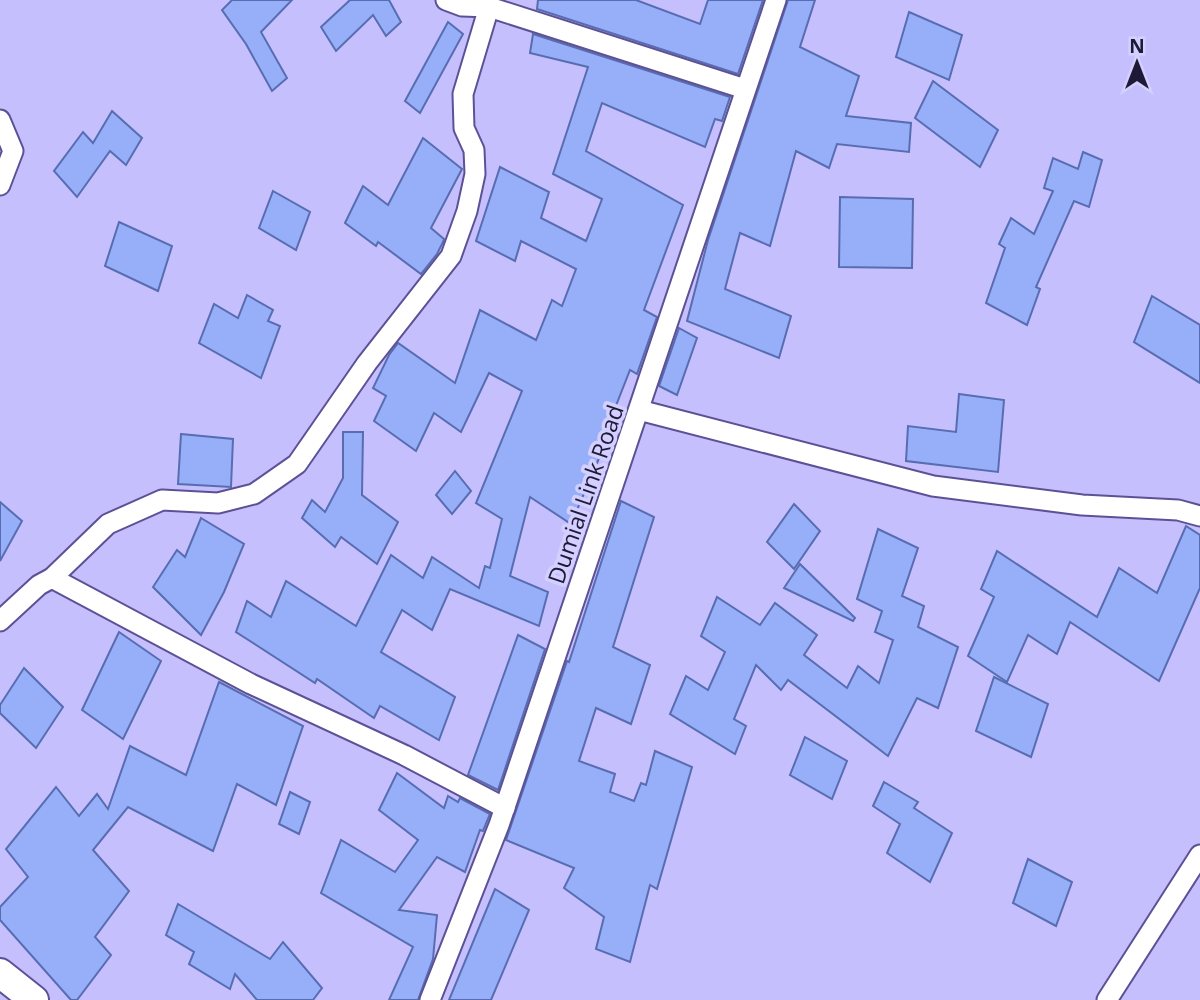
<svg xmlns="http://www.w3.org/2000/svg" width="1200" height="1000" viewBox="0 0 1200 1000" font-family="'Open Sans',sans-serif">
<rect width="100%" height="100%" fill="#c6bffe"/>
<g fill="#96aff8" stroke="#586db1" stroke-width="2">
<path d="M232,0H292L261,32L287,78L272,91L246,44L222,10Z"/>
<path d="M350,0H389L401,22L386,36L373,15L336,51L321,27Z"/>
<path d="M538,0H636L700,24L708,0H763L738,74L537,9Z"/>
<path d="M788,0H815L800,47L859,76L846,116L911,123L909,152L837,144L829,168L796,151L770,246L740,233L725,289L791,316L779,358L687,321L708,240Z"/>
<path d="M909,12L962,35L949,80L896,57Z"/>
<path d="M448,22L463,34L420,113L405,101Z"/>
<path d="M533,34L730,97L722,121L715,119L705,147L602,103L586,151L683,205L644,310L657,317L637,374L630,370L597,454L600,456L571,524L530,497L510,576L548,592L539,626L450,589L432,630L402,610L381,652L455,697L439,740L380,706L374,718L317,679L315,683L236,632L247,601L271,617L286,581L356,626L391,555L423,578L432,557L479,588L485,566L490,568L502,519L476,503L522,391L489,373L461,432L434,413L416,451L374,421L386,396L373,388L389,355L398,343L455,383L480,310L536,340L552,300L562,306L576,269L521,241L515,261L476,241L500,167L549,192L541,218L586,241L602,199L553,174L588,67L530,53Z"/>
<path d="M933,81L998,130L980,167L915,118Z"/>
<path d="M112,111L142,138L126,165L110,151L77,197L54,171L83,132L93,143Z"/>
<path d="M423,138L462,169L431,228L444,239L443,242L437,254L421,274L378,242L376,246L345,223L363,186L388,205Z"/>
<path d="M1083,152L1102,160L1089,207L1074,201L1036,287L1040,289L1027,325L986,303L1005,248L999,244L1011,218L1034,234L1053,191L1044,188L1053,158L1078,169Z"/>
<path d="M273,191L310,212L296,250L259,228Z"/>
<path d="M840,197L913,199L912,268L839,267Z"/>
<path d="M119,222L172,246L158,291L105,266Z"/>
<path d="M247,295L273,310L268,321L280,326L261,378L199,343L214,304L238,318Z"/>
<path d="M1152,296L1200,325V383L1134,342Z"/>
<path d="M679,328L697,338L677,395L659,386Z"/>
<path d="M959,394L1004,400L998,472L906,461L908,426L956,432Z"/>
<path d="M343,432H363L362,495L398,522L377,564L341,537L335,547L302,518L312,500L325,512L343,478Z"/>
<path d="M181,434L233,439L231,487L178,484Z"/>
<path d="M455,471L471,491L452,514L436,495Z"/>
<path d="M621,501L654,517L613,647L650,665L631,724L596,708L579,761L615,774L610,792L634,801L641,783L646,785L655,751L692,767L657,889L650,885L630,962L596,949L604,917L564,888L574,868L506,840L567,661L569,662Z"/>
<path d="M0,502L22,521L0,561Z"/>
<path d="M794,504L820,531L794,569L767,542Z"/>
<path d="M201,518L244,544L224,592L201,635L153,587L177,550L185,557Z"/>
<path d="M1186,526L1200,535V588L1159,681L1070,622L1057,654L1028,635L1007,682L968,656L994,597L981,589L997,551L1097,617L1119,568L1157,593Z"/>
<path d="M878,529L918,548L902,596L924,606L918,627L958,647L938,708L917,698L888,756L788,680L781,690L756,665L734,719L746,726L735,754L670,714L686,676L708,690L725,652L701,636L717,597L760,625L775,603L817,635L804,655L847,688L858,666L879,683L893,640L875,632L882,611L857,599Z"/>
<path d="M800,564L855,618L853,621L784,588Z"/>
<path d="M119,632L161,661L123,739L82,710Z"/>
<path d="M518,635L545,649L498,790L468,775Z"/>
<path d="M24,668L63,707L36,748L0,713V705Z"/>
<path d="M994,677L1048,704L1031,757L976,731Z"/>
<path d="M219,682L303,726L276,805L237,784L213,851L128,807L93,850L129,891L95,937L111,955L77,1000H71L0,920V907L28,877L6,849L56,787L79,816L97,794L108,809L130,746L186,775Z"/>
<path d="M805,737L847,761L832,799L790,775Z"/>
<path d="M397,773L444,808L448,796L458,802L460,798L490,814L483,831L480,830L465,872L437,857L399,910L437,915L433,959L418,1000H389L413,947L321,893L341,840L395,872L418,840L379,810Z"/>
<path d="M884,782L918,802L914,808L952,833L930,882L887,853L900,824L873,806Z"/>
<path d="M290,792L310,802L299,834L279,824Z"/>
<path d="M1028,859L1072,882L1056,926L1013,903Z"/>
<path d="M495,889L529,910L491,1000H449Z"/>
<path d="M178,904L270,959L283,942L322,988L313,1000H257L235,974L230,989L189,964L194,952L166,935Z"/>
</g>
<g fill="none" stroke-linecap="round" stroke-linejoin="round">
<defs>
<g id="minor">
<path d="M446,0L462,6L489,7L745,89"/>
<path d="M0,120L13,151L0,185"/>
<path d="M639,410L933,486L1082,505L1178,510L1200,516"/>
<path d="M52,578L251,684L404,755L505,808"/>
<path d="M0,621L39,585L52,578L108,524L162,500L218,503L254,494L297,464L367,363L451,256L467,211L475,174L474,150L464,128L463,94L489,7"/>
<path d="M430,1000L499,825L776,0"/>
<path d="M1107,1000L1200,855"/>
</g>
<path id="secondary" d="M0,973L34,1000"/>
</defs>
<use href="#minor" stroke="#5d5196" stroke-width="23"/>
<use href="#secondary" stroke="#5d5196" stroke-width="32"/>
<use href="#minor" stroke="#fff" stroke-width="19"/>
<use href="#secondary" stroke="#fff" stroke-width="28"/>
</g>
<g text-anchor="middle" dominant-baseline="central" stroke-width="7" stroke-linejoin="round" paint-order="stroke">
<g font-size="23" fill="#1e1936" stroke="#d3cffe">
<text transform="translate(585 494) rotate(-71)">Dumial Link Road</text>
</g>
</g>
<g transform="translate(1137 63)" stroke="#d3cffe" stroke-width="5" paint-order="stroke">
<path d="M0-5L12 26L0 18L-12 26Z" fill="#1e1936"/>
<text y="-10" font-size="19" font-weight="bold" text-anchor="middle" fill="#1e1936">N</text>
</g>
</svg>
